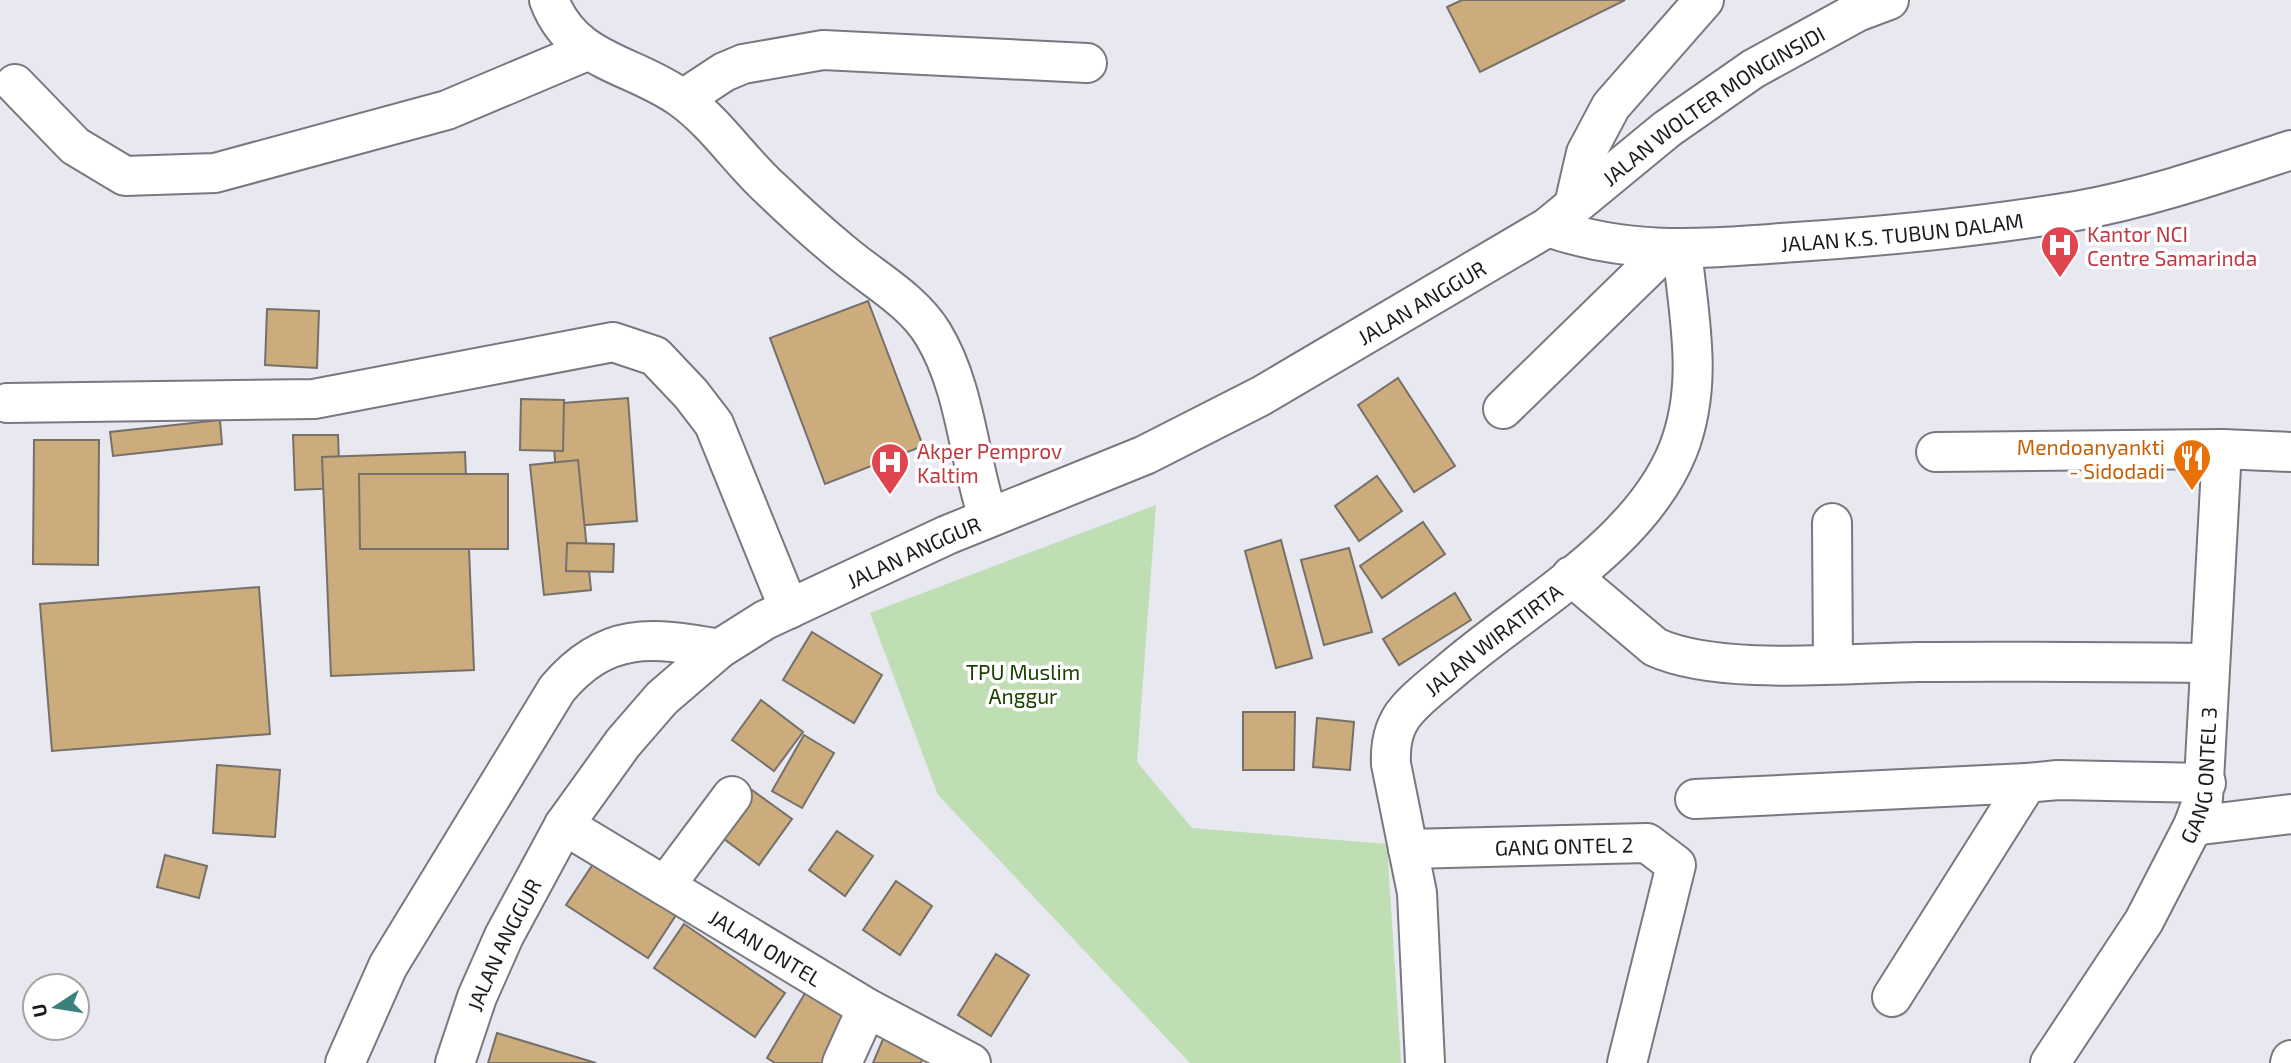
<svg xmlns="http://www.w3.org/2000/svg" width="2291" height="1063" viewBox="0 0 2291 1063" font-family="'Exo 2',sans-serif">
<rect width="100%" height="100%" fill="#e8e8f1"/>
<path fill="#bfdeb3" d="M1156,505L1137,762L1192,828L1387,844L1401,1063H1190L938,795L870,613Z"/>
<g fill="#ccab7c" stroke="#757069" stroke-width="2">
<path d="M1462,0H1625L1480,72L1447,7Z"/>
<path d="M868,301L923,446L825,484L770,338Z"/>
<path d="M267,309L319,311L317,368L265,365Z"/>
<path d="M1398,378L1455,466L1414,492L1358,405Z"/>
<path d="M628,398L637,521L561,527L550,404Z"/>
<path d="M521,399L564,400L563,451L520,450Z"/>
<path d="M220,420L222,444L113,456L110,432Z"/>
<path d="M293,435H338L340,488L295,490Z"/>
<path d="M34,440H99L98,565L33,564Z"/>
<path d="M465,452L474,670L331,676L322,457Z"/>
<path d="M578,460L591,590L544,595L530,465Z"/>
<path d="M359,474H508V549H360Z"/>
<path d="M1377,476L1402,511L1359,541L1335,506Z"/>
<path d="M1423,522L1445,554L1382,598L1360,566Z"/>
<path d="M1281,540L1312,658L1276,668L1245,551Z"/>
<path d="M567,543L614,544L613,572L566,571Z"/>
<path d="M1349,548L1372,632L1324,645L1301,560Z"/>
<path d="M259,587L270,734L52,751L40,604Z"/>
<path d="M1455,593L1471,620L1399,665L1383,639Z"/>
<path d="M812,632L882,675L854,723L783,680Z"/>
<path d="M761,700L803,732L774,771L732,740Z"/>
<path d="M1243,712H1295L1294,770H1243Z"/>
<path d="M1317,718L1354,722L1350,770L1313,767Z"/>
<path d="M804,735L834,753L802,808L772,791Z"/>
<path d="M217,765L280,770L275,837L213,833Z"/>
<path d="M752,790L792,819L759,865L720,836Z"/>
<path d="M837,831L873,856L845,896L809,870Z"/>
<path d="M165,855L207,866L199,898L157,887Z"/>
<path d="M597,858L678,912L648,958L566,905Z"/>
<path d="M896,881L932,906L900,955L863,930Z"/>
<path d="M684,924L785,993L755,1037L654,968Z"/>
<path d="M996,954L1029,975L991,1036L958,1015Z"/>
<path d="M808,988L854,1014L825,1063H775L767,1058Z"/>
<path d="M886,1032L924,1053L921,1063H873Z"/>
<path d="M497,1033L596,1063H488Z"/>
</g>
<g fill="none" stroke-linecap="round" stroke-linejoin="round">
<defs>
<g id="minor">
<path d="M549,0C573,63 632,63 681,98C715,122 740,161 771,189C795,212 820,235 846,256C875,280 913,301 933,334C966,388 968,457 988,517"/>
<path d="M15,84L75,146L125,176L215,173L447,110L587,51"/>
<path d="M683,99L724,72L743,64L823,50L1087,63"/>
<path d="M1574,205L1586,153L1611,106L1704,0"/>
<path d="M7,403L314,399L613,342L655,356L691,394L714,424L789,609"/>
<path d="M1503,409L1665,251"/>
<path d="M1936,452L2222,449L2291,452"/>
<path d="M1832,523L1833,664"/>
<path d="M1571,576L1655,647C1718,676 1847,663 1918,662C2016,661 2113,662 2210,663"/>
<path d="M1695,799L2027,783"/>
<path id="s1" d="M564,825L867,1008L971,1063"/>
<path d="M2193,826L2291,814"/>
<path id="s2" d="M1408,849L1647,843L1676,865L1627,1063"/>
<path d="M665,886L732,796"/>
<path d="M1892,997L2027,783L2058,780L2206,783"/>
<path d="M345,1063L388,966L557,689C606,631 651,637 719,649"/>
<path d="M842,1063L867,1008"/>
<path id="s3" d="M1425,1063L1417,893L1391,764C1390,744 1393,726 1407,710C1418,697 1434,685 1447,674C1522,608 1639,547 1678,450C1704,384 1689,318 1682,250"/>
<path id="s4" d="M2050,1063L2144,921L2193,826L2203,799L2222,449"/>
<path d="M2290,1063L2291,1060"/>
</g>
<g id="tertiary">
<path id="s5" d="M1548,227C1633,257 1709,248 1796,242C1889,236 1984,226 2076,211C2149,198 2221,173 2291,150"/>
<path id="s6" d="M455,1063L477,997L504,936L564,825L623,743L662,698L719,649L765,620L947,535L1145,455L1261,396L1548,227L1667,129L1753,69L1857,12L1889,0"/>
</g>
</defs>
<use href="#minor" stroke="#797880" stroke-width="42"/>
<use href="#tertiary" stroke="#797880" stroke-width="42"/>
<use href="#minor" stroke="#fff" stroke-width="38"/>
<use href="#tertiary" stroke="#fff" stroke-width="38"/>
</g>
<defs>
<symbol id="hospital-pin" viewBox="-11 -11 22 30"><path d="M0 17L-7.5 6A9.5 9.5 0 1 1 7.5 6Z" fill="#e0444e" stroke="#fff"/><path d="M-5-5h3v3.5h4V-5h3V5h-3V1.5h-4V5h-3Z" fill="#fff"/></symbol>
<symbol id="restaurant-pin" viewBox="-11 -11 22 30"><path d="M0 17L-7.5 6A9.5 9.5 0 1 1 7.5 6Z" fill="#e8710a" stroke="#fff"/><path d="M-5-6h1v4h1v-4h1v4h1v-4h1v5L-1.5 .5V6h-2V.5L-5-1ZM5-6V6H3V1.5H1.5Q1.5-4 5-6Z" fill="#fff"/></symbol>
</defs>
<g fill-rule="evenodd">
<use href="#hospital-pin" x="2038" y="223" width="44" height="60"/>
<use href="#restaurant-pin" x="2170" y="436" width="44" height="60"/>
<use href="#hospital-pin" x="868" y="440" width="44" height="60"/>
</g>
<g text-anchor="middle" dominant-baseline="central" stroke-width="7" stroke-linejoin="round" paint-order="stroke">
<g font-size="21" fill="#1b1b1e" stroke="#fff">
<text stroke="none"><textPath href="#s6" startOffset="1636">JALAN WOLTER MONGINSIDI</textPath></text>
<text stroke="none"><textPath href="#s5" startOffset="357">JALAN K.S. TUBUN DALAM</textPath></text>
<text stroke="none"><textPath href="#s6" startOffset="1283">JALAN ANGGUR</textPath></text>
<text stroke="none"><textPath href="#s6" startOffset="716">JALAN ANGGUR</textPath></text>
<text stroke="none"><textPath href="#s3" startOffset="471">JALAN WIRATIRTA</textPath></text>
<text stroke="none"><textPath href="#s4" startOffset="329">GANG ONTEL 3</textPath></text>
<text stroke="none"><textPath href="#s2" startOffset="156">GANG ONTEL 2</textPath></text>
<text stroke="none"><textPath href="#s6" startOffset="128">JALAN ANGGUR</textPath></text>
<text stroke="none"><textPath href="#s1" startOffset="236">JALAN ONTEL</textPath></text>
</g>
<g font-size="21" fill="#be3a42" stroke="#fff" text-anchor="start">
<text x="2087" y="233">Kantor NCI<tspan x="2087" dy="24">Centre Samarinda</tspan></text>
<text x="917" y="450">Akper Pemprov<tspan x="917" dy="24">Kaltim</tspan></text>
</g>
<g font-size="21" fill="#c56008" stroke="#fff" text-anchor="end">
<text x="2165" y="446">Mendoanyankti<tspan x="2165" dy="24">- Sidodadi</tspan></text>
</g>
<g font-size="21" fill="#184100" stroke="#fff">
<text x="1023" y="671">TPU Muslim<tspan x="1023" dy="24">Anggur</tspan></text>
</g>
</g>
<g transform="translate(56 1007) rotate(258)"><circle r="33" fill="#ffffff" stroke="#a4a4a5" stroke-width="2"/>
<path d="M0-5L12 26L0 18L-12 26Z" fill="#3a817b"/>
<text y="-10" font-size="19" font-weight="bold" text-anchor="middle" fill="#1b1b1e">U</text>
</g>
</svg>
